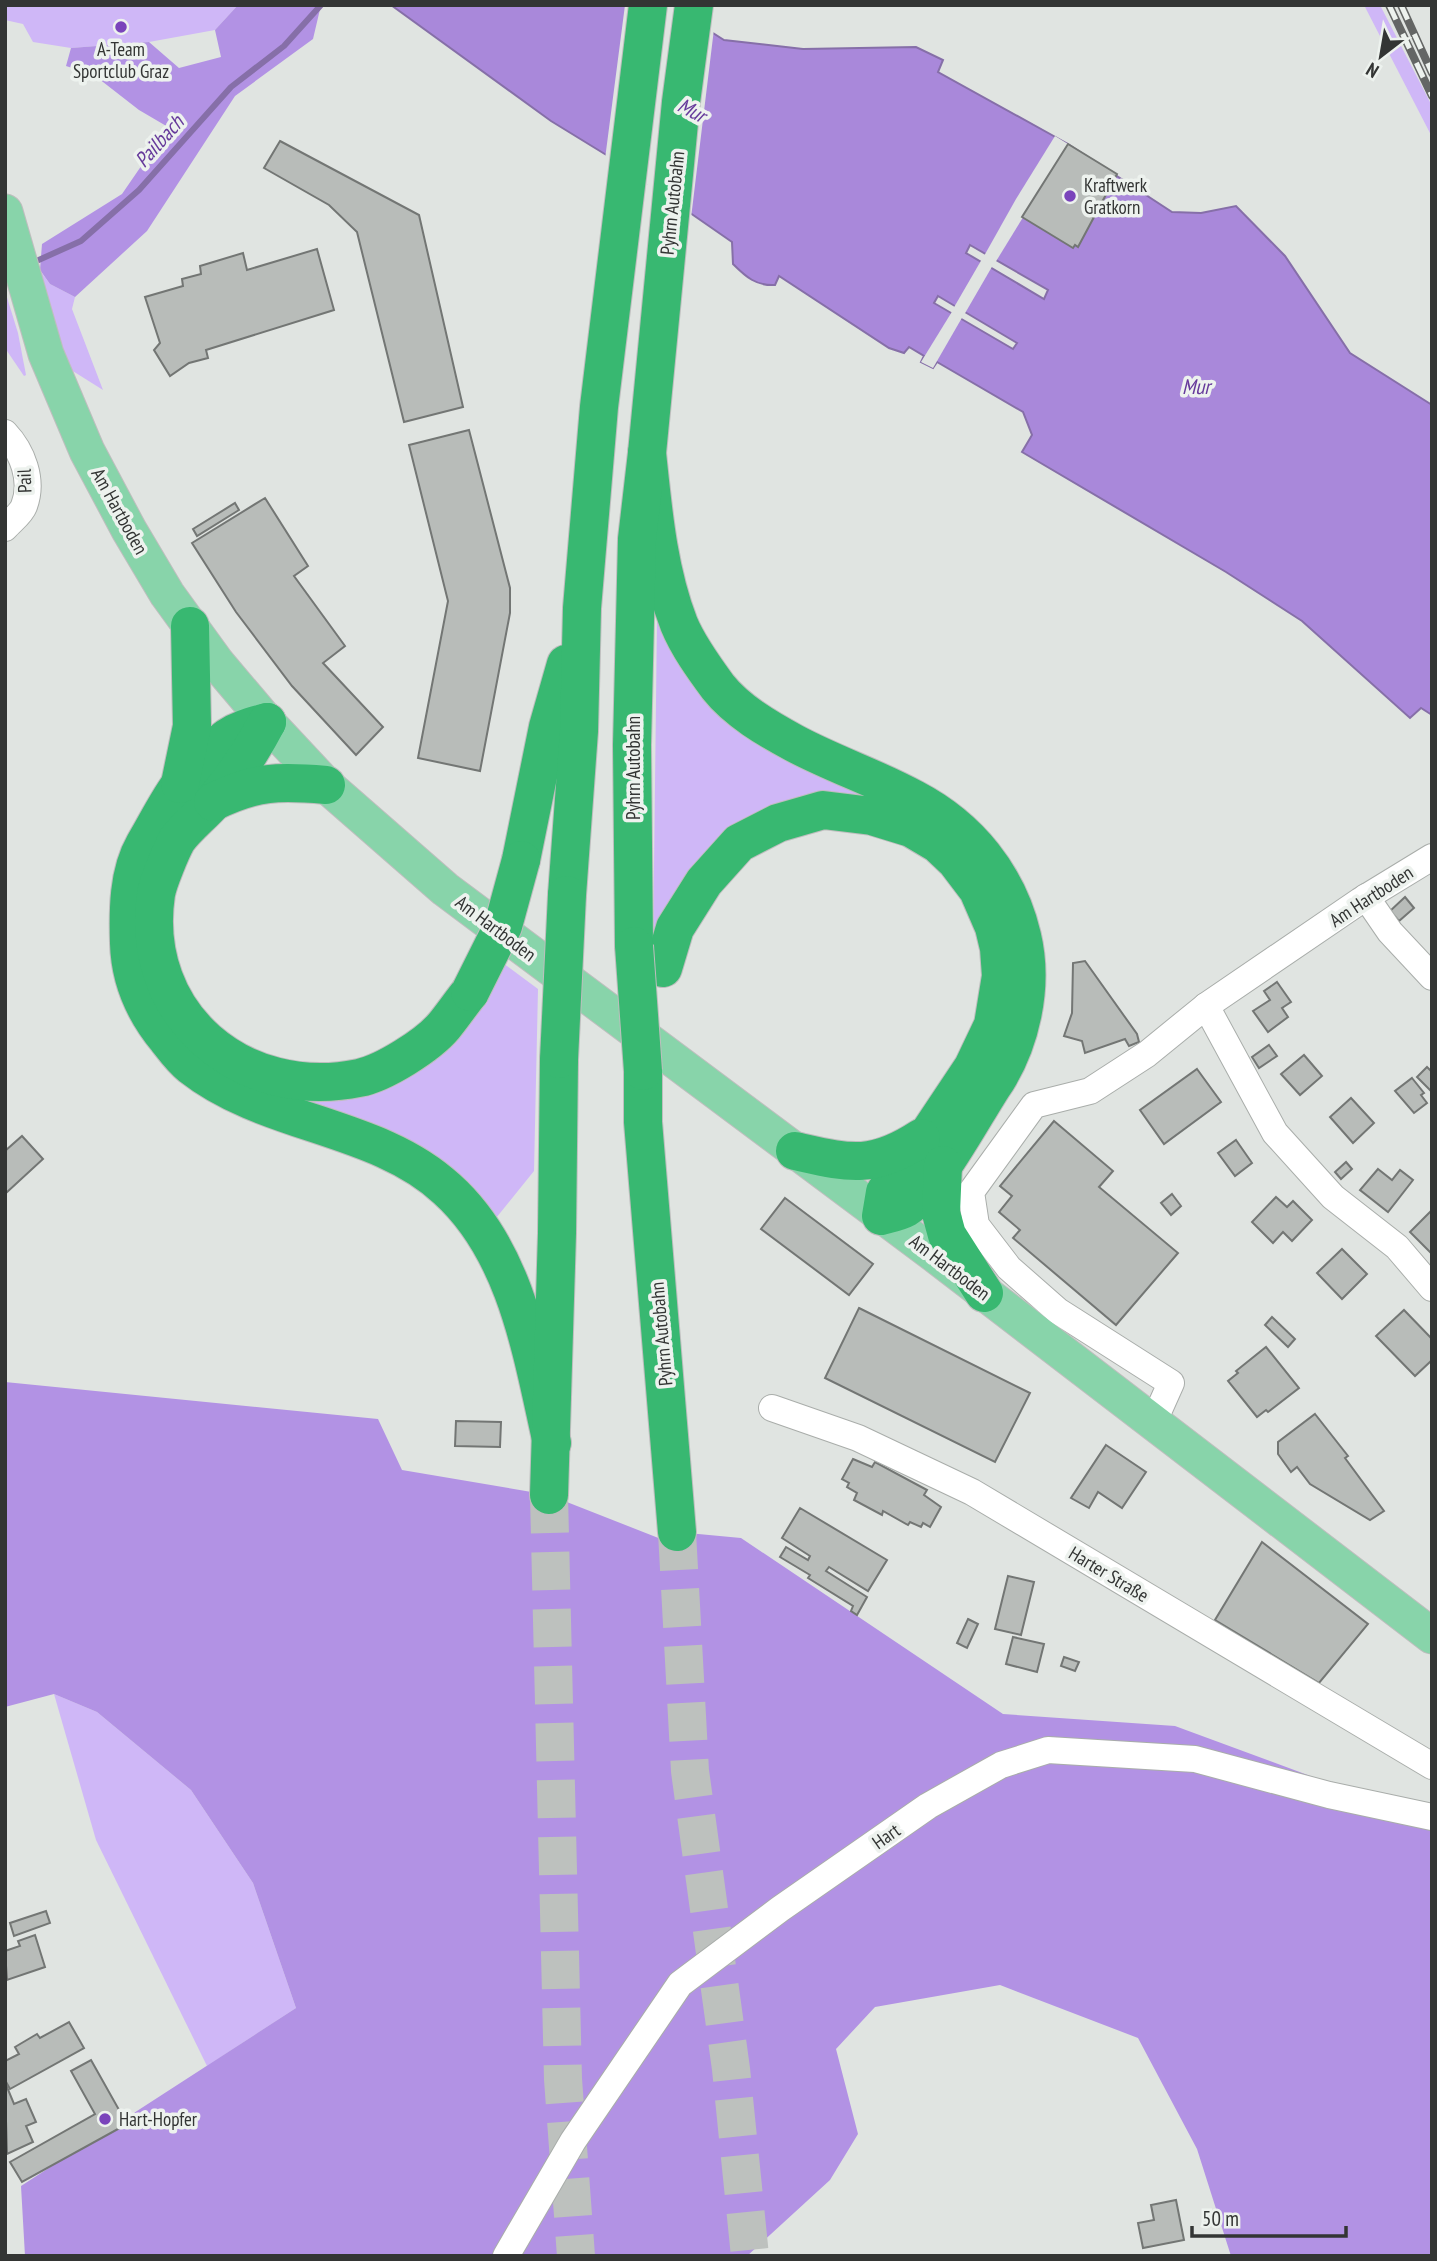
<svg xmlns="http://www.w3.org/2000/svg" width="1437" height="2261" viewBox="0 0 1437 2261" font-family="'PT Sans Narrow',sans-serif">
<rect width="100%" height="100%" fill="#e0e4e1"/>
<g fill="#cfb7f7">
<path d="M5,5H238L215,30L149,42L71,48L33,42L23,24L5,20Z"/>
<path d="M1364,5H1380L1432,106V137Z"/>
<path d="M23,248L50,284L75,297L72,309L103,390L68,368Z"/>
<path d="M5,291L18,333L26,375L24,376L5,348Z"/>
<path d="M657,618L673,638L976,859L995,1046L971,863L797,806L653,950Z"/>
<path d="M503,963L538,989L534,1171L492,1223L294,1106L157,1003L159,991L321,1097Z"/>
<path d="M54,1694L97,1712L191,1790L253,1883L296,2008L207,2066L96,1840Z"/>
</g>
<g fill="#b292e4">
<path d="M238,5H321L313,39L235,96L147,231L75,297L50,284L40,270L42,244L122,194L168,127L139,110L94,75L66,66L71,48L149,42L179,68L221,57L215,30Z"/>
<path d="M5,1382L378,1419L402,1470L549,1495L661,1539L677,1532L741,1538L1003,1714L1175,1726L1432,1821V2256H1231L1197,2149L1138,2038L1000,1985L875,2007L836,2049L858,2134L830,2180L747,2256H25L21,2186L296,2008L253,1883L191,1790L97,1712L54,1694L5,1707Z"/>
</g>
<path fill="#a988da" stroke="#866fa8" stroke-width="2" fill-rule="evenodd" d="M391,5H669L724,40L803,49L916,47L943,60L938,72L1068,144L1172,212L1201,213L1236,206L1285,256L1350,353L1432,405V715L1421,708L1410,718L1302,621L1226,572L1022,452L1032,435L1023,412L937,362L933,368L921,362L924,356L909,347L904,353L889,348L779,276L775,285C756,286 746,277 733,264L732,242L608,156L551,121ZM970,245L1048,290L1044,299L966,253ZM938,296L1017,343L1013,349L934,303Z"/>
<g fill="#e0e4e1">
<path d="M625,5H675L714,29L691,218L648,188V184L647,188L605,159Z"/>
<path d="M1055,136L1068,144L995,263L984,256L1016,199Z"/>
<path d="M982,259L993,265L964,315L953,309Z"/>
<path d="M953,310L963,316L933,368L921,362Z"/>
</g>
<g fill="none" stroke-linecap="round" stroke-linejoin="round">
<path stroke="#866fa8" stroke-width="6" d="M32,263L81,241L139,190L231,87L284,46L321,5"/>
</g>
<g fill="#b8bcb9" stroke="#737674" stroke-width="2">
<path d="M280,141L419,215L463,407L404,422L357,232L329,205L264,168Z"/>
<path d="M1068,144L1117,174L1078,247L1075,245L1073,248L1022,217Z"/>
<path d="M317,249L334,310L206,350L208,358L189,363L170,376L154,350L160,343L145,297L183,286L182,279L201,274L200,266L243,253L247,270Z"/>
<path d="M469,430L510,588V613L480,771L418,758L448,601L409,445Z"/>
<path d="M265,498L308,566L294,576L345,646L323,663L383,727L356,755L292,686L236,612L192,543Z"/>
<path d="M235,503L239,510L197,536L193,529Z"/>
<path d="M1405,897L1414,908L1399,921L1390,911Z"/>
<path d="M1085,961L1137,1034L1139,1042L1129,1046L1125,1039L1085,1053L1082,1041L1064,1036L1072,1013L1073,963Z"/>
<path d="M1277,982L1291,1002L1282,1008L1288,1017L1268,1032L1253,1011L1270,1000L1264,991Z"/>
<path d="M1269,1045L1277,1056L1259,1068L1252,1057Z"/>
<path d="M1304,1055L1322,1076L1300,1095L1281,1074Z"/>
<path d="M1427,1067L1432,1072V1092L1417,1077Z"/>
<path d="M1197,1069L1221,1102L1164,1144L1140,1110Z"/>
<path d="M1412,1078L1424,1093L1421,1095L1427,1103L1414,1113L1395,1091Z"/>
<path d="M1351,1098L1374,1123L1353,1143L1330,1117Z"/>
<path d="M1054,1121L1113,1171L1099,1187L1178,1253L1116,1325L1013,1238L1020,1230L999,1212L1012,1196L1000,1186Z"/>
<path d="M22,1136L43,1159L6,1193L5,1151Z"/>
<path d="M1236,1140L1252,1163L1235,1176L1218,1153Z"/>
<path d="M1346,1162L1352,1169L1341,1179L1335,1172Z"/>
<path d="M1378,1169L1392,1180L1400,1170L1413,1180L1388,1212L1360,1190Z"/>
<path d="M1172,1194L1181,1206L1171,1215L1161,1203Z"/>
<path d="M1276,1197L1287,1207L1293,1201L1312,1220L1292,1241L1283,1232L1273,1243L1252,1222Z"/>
<path d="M785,1198L873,1264L849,1295L761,1229Z"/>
<path d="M1430,1212L1432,1214V1254L1410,1232Z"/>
<path d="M1342,1249L1367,1274L1342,1299L1317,1273Z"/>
<path d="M859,1308L1030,1393L995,1462L825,1378Z"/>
<path d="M1404,1310L1432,1339V1360L1415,1376L1376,1336Z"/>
<path d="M1272,1317L1295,1339L1288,1347L1265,1325Z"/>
<path d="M1266,1347L1299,1388L1268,1412L1266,1410L1257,1417L1228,1381L1238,1373L1236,1371Z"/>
<path d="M1315,1414L1348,1456L1345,1458L1384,1511L1370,1520L1310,1484L1297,1467L1291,1472L1278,1454V1442Z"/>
<path d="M456,1421L501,1422L500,1447L455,1446Z"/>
<path d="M1106,1445L1146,1472L1122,1508L1098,1492L1089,1508L1071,1498Z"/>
<path d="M853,1459L872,1467L875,1462L927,1490L924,1495L941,1507L930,1527L923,1523L921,1527L910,1522L908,1525L883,1511L882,1515L854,1500L857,1493L847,1487L849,1483L842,1479Z"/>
<path d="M800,1508L887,1560L868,1591L829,1567L826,1571L867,1597L857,1615L851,1611L853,1606L808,1578L810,1575L780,1557L786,1547L808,1560L810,1556L782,1538Z"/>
<path d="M1262,1542L1368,1624L1319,1683L1215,1620Z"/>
<path d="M1008,1576L1034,1582L1021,1635L995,1629Z"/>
<path d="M968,1619L978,1624L967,1648L957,1643Z"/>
<path d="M1013,1637L1044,1644L1037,1672L1006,1664Z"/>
<path d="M1064,1657L1079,1662L1075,1671L1061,1666Z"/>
<path d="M46,1911L50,1923L14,1936L10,1923Z"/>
<path d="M35,1935L45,1967L7,1980L5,1951L20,1946L18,1941Z"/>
<path d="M69,2022L84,2048L10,2089L5,2080V2061L19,2054L15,2047L37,2034L40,2038Z"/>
<path d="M91,2060L127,2124L22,2182L10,2162L95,2114L71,2071Z"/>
<path d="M5,2087H7L14,2104L26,2099L36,2122L26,2126L33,2142L7,2154Z"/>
<path d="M1176,2200L1184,2240L1143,2248L1138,2223L1154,2220L1151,2205Z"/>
</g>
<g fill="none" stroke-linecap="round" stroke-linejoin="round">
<g stroke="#bdc1be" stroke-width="38" stroke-dasharray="38 19" stroke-linecap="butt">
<path d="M549,1495L563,2079L576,2256"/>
<path d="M677,1532L690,1771L731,2069L750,2256"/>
</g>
<defs>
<g id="minor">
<path d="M5,433C22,451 34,480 24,506C21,514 11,521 5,528"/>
<path d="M1366,897L1390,932L1432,977"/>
<path d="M1206,1006L1275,1133L1333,1197L1397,1247L1432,1288"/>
<path d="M772,1408L858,1438L972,1492L1432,1766"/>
<path d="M1154,1421L1171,1383L1058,1311L1009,1268L976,1225L971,1192L1034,1105L1090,1091L1147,1054L1206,1006L1360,901L1432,857"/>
<path d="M506,2256L573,2141L680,1984L780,1909L928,1806L1001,1765L1048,1750L1195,1759L1329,1795L1432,1817"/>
</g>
<path id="major" d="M5,212L46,354L87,451L129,530L167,594L217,663L267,722L326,785L445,889L935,1255L1432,1636"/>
<g id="highway">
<path d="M647,453C653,510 658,570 679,624C688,646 704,668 718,687C737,711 768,729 794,743C833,764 876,778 914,799C969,828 1008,876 1022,936C1034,986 1021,1045 992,1087C973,1116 933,1191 906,1208C899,1212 889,1214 881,1216L885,1192L929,1133L973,1067L993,1025L1001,976L999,948L994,927L978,890L956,861L938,844L911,828L872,816L823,810L778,823L739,843L704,882L675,928L663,968"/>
<path d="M267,722C253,726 240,729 228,737C221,742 215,749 209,755C199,765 187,775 179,786C166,804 156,825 144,845C128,873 128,911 129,943C130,980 143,1010 167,1039C174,1048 182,1059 191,1066C267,1126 377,1124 447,1189C517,1252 532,1355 552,1443"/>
<path d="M267,722C252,751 234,777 214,801C203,814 187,826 177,840C171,851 158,882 156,894C138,1016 243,1102 359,1078C384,1073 428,1045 444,1026C453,1015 461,1003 470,992"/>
<path d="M180,784L192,726L190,626"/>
<path d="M213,802C256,781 279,781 326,785"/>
<path d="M521,860L548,727L566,664"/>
<path d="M567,895L579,731L582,608L599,407L648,5"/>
<path d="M634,946L632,745L637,539L647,453L681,102L694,5"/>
<path d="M643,1071V1122L677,1532"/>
<path d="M795,1151C849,1163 872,1170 921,1138"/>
<path d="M943,1165L941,1213L947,1235L984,1293"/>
<path d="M549,1495L557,1233L559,1059"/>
</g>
</defs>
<use href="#minor" stroke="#a9adaa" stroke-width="28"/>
<use href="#major" stroke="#bebebe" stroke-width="37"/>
<use href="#highway" stroke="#bebebe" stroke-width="40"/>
<use href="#minor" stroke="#fff" stroke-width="26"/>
<use href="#major" stroke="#88d4aa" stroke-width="35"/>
<use href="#highway" stroke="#38b871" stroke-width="38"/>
<defs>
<g id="rail">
<path d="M1389,5L1432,96"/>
<path d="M1401,5L1432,73"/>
</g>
</defs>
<use href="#rail" stroke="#646665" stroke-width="8"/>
<use href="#rail" stroke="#edf2ee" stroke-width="5" stroke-dasharray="16" stroke-linecap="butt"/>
<defs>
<g id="highway-bridge">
<path d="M634,946L643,1071"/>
<path d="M470,992L503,926L521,860"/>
<path d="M559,1059L567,895"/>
</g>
</defs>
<use href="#highway-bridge" stroke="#bebebe" stroke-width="40" stroke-linecap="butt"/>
<use href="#highway-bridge" stroke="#38b871" stroke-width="38"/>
</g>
<g fill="#7a44bb" stroke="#edf2ee" stroke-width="2.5">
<circle cx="121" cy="27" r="7"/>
<circle cx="1070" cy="196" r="7"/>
<circle cx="105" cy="2119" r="7"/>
</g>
<g text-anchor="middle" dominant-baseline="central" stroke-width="7" stroke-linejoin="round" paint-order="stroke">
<g font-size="19" fill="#333534" stroke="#edf2ee" text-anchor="start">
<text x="121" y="49" text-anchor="middle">A-Team<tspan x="121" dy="22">Sportclub Graz</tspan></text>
<text x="1084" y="185">Kraftwerk<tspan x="1084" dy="22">Gratkorn</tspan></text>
<text x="119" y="2119">Hart-Hopfer</text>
</g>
<g font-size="19" fill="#333534" stroke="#edf2ee">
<text transform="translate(672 203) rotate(-84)">Pyhrn Autobahn</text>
<text transform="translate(24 481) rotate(-92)">Pail</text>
<text transform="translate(120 511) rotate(61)">Am Hartboden</text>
<text transform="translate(633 768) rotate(-90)">Pyhrn Autobahn</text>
<text transform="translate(1371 896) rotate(-33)">Am Hartboden</text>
<text transform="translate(496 928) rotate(37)">Am Hartboden</text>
<text transform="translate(950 1267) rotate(37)">Am Hartboden</text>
<text transform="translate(661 1334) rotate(-95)">Pyhrn Autobahn</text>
<text transform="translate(1109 1574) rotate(31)">Harter Straße</text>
<text transform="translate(886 1836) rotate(-35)">Hart</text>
</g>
<g font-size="21" font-style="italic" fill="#663a9b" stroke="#edf2ee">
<text transform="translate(692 110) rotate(28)">Mur</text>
<text transform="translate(159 141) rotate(-48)">Pailbach</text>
<text x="1196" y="386">Mur</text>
</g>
</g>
<rect width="1437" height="2261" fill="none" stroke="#333534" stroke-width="14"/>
<g transform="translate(1381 56) rotate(211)" stroke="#edf2ee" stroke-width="5" paint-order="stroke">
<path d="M0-5L12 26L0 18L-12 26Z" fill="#333534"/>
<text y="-10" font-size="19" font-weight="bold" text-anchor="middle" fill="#333534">N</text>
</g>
<path d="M1192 2226v10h154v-10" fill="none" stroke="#333534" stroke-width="3.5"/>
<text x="1202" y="2226" font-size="21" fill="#333534" stroke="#edf2ee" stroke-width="5" paint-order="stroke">50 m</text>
</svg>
